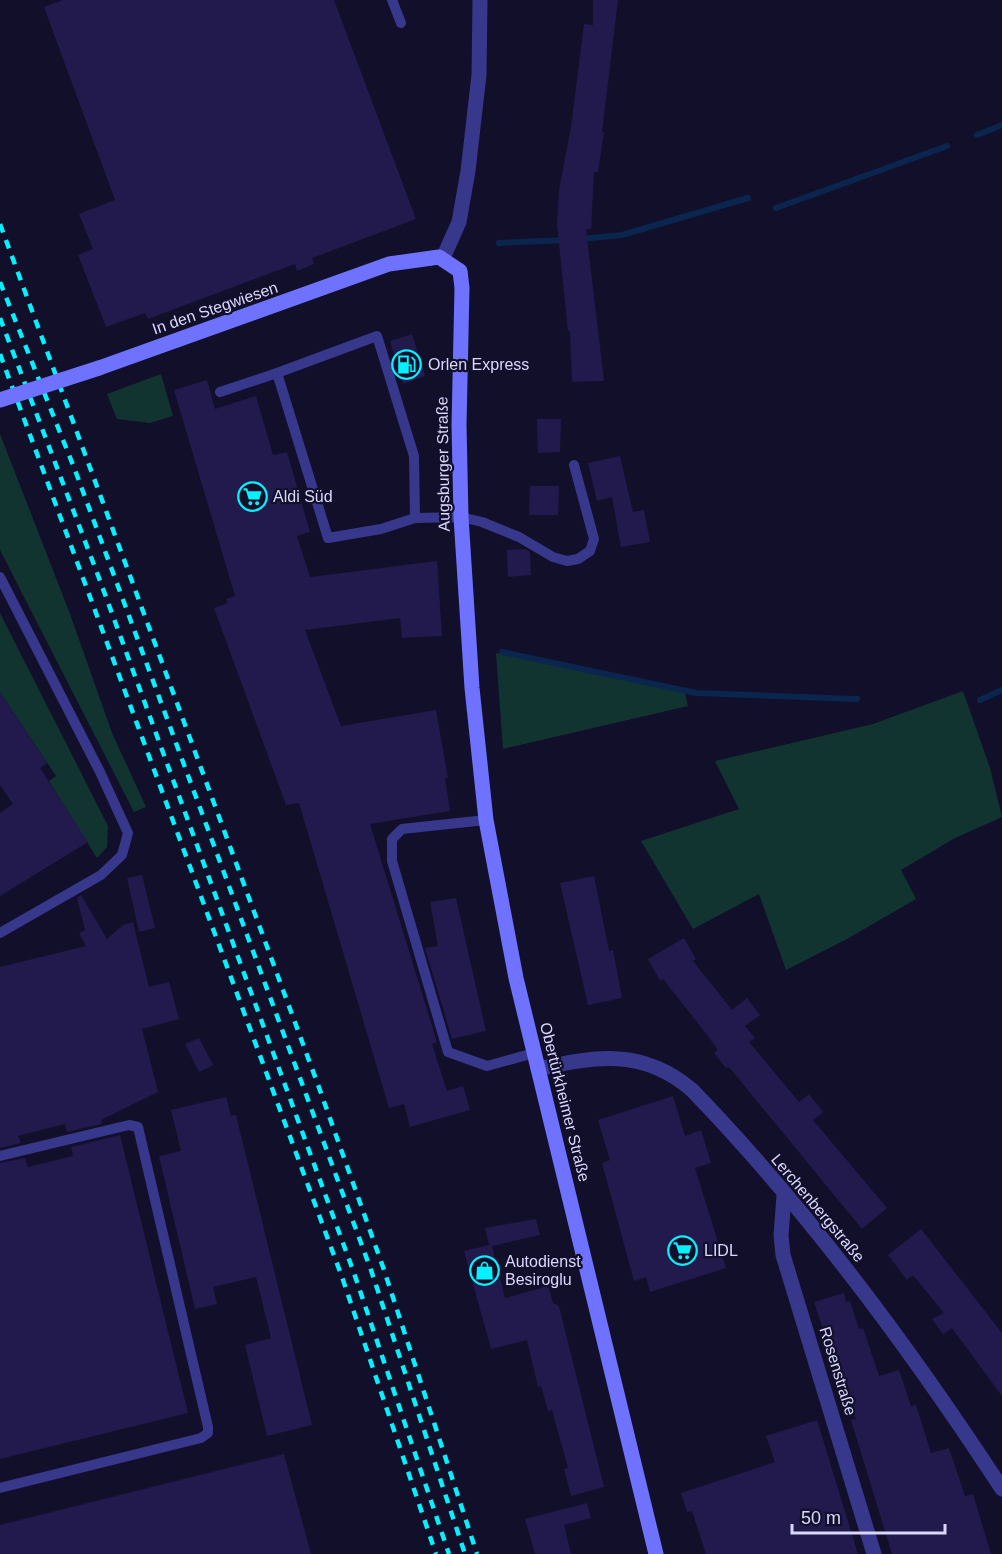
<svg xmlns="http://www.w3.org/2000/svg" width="1002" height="1554" viewBox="0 0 1002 1554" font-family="Arial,sans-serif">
<rect width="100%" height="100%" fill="#120f2a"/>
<g fill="#113431">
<path d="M161,374L173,416L150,423L117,419L107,394Z"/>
<path d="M0,434L70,614L112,733L146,807L134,812L0,550Z"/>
<path d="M0,613L108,826L107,847L97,858L49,781L56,776L0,692Z"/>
<path d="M496,653L685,693L688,706L503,749Z"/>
<path d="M963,691L990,768L1002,817L955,838L901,870L916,899L847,939L786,970L759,894L693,929L641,841L739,809L715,761L873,724Z"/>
</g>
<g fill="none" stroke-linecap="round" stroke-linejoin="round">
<g stroke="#0a264e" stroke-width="6">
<path d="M977,135L1002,125"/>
<path d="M776,208L947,146"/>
<path d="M580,239L622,235L748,198"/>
<path d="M499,243L567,240"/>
<path d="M502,652L696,693L857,699"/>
<path d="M980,700L1002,690"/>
</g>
</g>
<g fill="#221a4c">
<path d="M63,0H334L416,219L312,258L314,264L297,271L295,264L148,319L145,313L106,327L78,255L93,249L79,214L115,200L44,7Z"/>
<path d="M593,0H618L602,132H604L598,172H594L591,229H586L604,381L572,382L570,331H568L557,224L559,190L571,127L584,24L593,25Z"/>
<path d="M412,334L425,376L403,384L390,341Z"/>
<path d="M207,380L215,409L256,396L273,455L287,452L310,532L297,536L310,577L437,561L442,636L402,638L400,618L305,630L341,726L436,710L448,778H445L450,811L370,824L437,1042L432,1044L447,1091L463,1086L470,1110L410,1127L404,1104L389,1108L299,803L286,805L214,608L228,603L226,599L235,596L174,390Z"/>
<path d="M537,419H561L560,452L538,453Z"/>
<path d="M620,456L633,512L644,510L650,542L621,547L612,497L597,501L588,463Z"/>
<path d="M530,486H559L558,515H529Z"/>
<path d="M525,549L530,552L531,575L508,577L507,550Z"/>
<path d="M0,692L47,763L40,768L88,842L0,896V813L13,804L0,785Z"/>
<path d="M142,875L155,928L139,932L127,878Z"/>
<path d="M594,876L609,951L613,950L622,998L588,1005L560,883Z"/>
<path d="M81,895L107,939L123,925L133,922L149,987L169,982L179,1019L142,1029L158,1092L101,1120L102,1124L67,1132L65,1124L18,1136L21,1143L0,1148V967L86,946L79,933L85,930L77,898Z"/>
<path d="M456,898L486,1031L452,1039L425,948L438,946L430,902Z"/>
<path d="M684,938L696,959L693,961L732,1010L747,998L760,1015L745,1026L755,1038L749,1042L799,1102L809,1094L823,1112L813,1120L887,1208L862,1229L729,1067L726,1068L714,1053L718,1050L704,1031L663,979L660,981L648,959Z"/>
<path d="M199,1038L213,1065L199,1072L185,1044Z"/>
<path d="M673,1096L685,1136L701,1130L711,1163L695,1168L726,1268L650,1292L646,1277L634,1281L602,1163L610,1160L598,1120Z"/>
<path d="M226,1097L231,1116L236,1115L312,1425L267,1436L245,1345L271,1338L256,1277L213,1287L217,1304L195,1309L159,1156L181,1151L171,1110Z"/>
<path d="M120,1135L188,1413L0,1459V1163L25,1158L28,1167L73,1156L71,1147Z"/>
<path d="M536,1219L540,1235L492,1246L505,1298L548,1286L553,1303L559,1306L604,1487L571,1496L564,1469L568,1468L552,1410L548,1411L541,1386L538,1387L527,1340L491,1349L464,1251L489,1245L485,1228Z"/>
<path d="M921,1229L1002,1333V1396L952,1328L943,1334L932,1319L944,1313L913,1275L907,1280L888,1255Z"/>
<path d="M844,1293L846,1302L850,1301L859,1329L863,1328L879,1376L899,1370L911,1406L916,1405L931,1453L949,1448L965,1496L973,1494L991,1554H892L851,1420L856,1419L835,1352L831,1353L814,1302Z"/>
<path d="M817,1420L858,1554H706L692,1511L687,1512L681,1493L775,1462L766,1436Z"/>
<path d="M284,1454L311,1554H0V1525Z"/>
<path d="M587,1503L591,1518L564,1525L571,1554H535L525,1519Z"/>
</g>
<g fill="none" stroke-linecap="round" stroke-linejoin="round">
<g stroke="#37388b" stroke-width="10">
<path d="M392,0L401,23"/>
<path d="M220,392L277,373"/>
<path d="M415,518L414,456L377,336L277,373L328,538L381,529L415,518L461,517L482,522L519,537L553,557L567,561L578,559L590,551L594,539L574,465"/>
<path d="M0,577L100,772L128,833L122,855L101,875L0,933"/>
<path d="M486,820L402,829L392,839V861L448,1052L487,1066L534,1053"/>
<path d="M0,1156L129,1125L138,1127L208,1427V1433L201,1438L0,1488"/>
</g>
<g stroke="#37388b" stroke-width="15">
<path d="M538,1069C596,1056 643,1048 692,1090C809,1211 910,1348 1002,1489"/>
<path d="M784,1196L781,1235L783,1255L874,1554"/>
</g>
<path stroke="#37388b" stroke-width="15" d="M443,258L459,222L468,171L479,75L480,0"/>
<path stroke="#6f72ff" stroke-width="15" d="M99,368L389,264L439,257L460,271L462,288L459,425L461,517L472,688L486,820L516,978L656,1554"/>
<g stroke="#04f1ff" stroke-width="4.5" stroke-dasharray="9 8" stroke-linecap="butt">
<path d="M0,224L317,1082L383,1267L477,1554"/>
<path d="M0,282L75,470L371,1270L465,1554"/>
<path d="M0,318L99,578L354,1273L449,1554"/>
<path d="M0,354L342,1277L436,1554"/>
</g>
<path stroke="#6f72ff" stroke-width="15" d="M0,400L99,368"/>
</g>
<defs>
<symbol id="fuel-ring" viewBox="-11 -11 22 22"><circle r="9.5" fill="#120f2a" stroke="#04f1ff" stroke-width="1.5"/><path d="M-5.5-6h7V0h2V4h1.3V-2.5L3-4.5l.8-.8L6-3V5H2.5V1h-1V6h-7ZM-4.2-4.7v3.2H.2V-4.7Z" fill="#04f1ff"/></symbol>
<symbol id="supermarket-ring" viewBox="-11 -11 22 22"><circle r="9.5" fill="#120f2a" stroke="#04f1ff" stroke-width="1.5"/><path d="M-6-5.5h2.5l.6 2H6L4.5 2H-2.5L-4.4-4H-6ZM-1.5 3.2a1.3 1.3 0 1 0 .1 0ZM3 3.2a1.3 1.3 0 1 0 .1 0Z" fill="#04f1ff"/></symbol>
<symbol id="shop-ring" viewBox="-11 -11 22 22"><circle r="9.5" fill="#120f2a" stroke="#04f1ff" stroke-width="1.5"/><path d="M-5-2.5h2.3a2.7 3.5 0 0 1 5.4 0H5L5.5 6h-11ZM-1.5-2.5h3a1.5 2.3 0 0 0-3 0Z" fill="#04f1ff"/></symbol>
</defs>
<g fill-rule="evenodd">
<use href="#fuel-ring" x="390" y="348" width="33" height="33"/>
<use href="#supermarket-ring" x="236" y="480" width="33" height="33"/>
<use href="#supermarket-ring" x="666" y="1234" width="33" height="33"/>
<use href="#shop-ring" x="468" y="1254" width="33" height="33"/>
</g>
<g text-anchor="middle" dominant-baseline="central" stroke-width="4.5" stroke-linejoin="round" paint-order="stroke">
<g font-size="16" fill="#dad8ff" stroke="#120f2a">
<text transform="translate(215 308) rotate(-19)">In den Stegwiesen</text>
<text transform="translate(443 464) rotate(-91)">Augsburger Straße</text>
<text transform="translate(565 1102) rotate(76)">Obertürkheimer Straße</text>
<text transform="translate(818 1208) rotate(50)">Lerchenbergstraße</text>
<text transform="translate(838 1371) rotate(73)">Rosenstraße</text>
</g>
<g font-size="16" fill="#dad8ff" stroke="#120f2a" text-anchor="start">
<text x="428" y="364">Orlen Express</text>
<text x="273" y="496">Aldi Süd</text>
<text x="704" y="1250">LIDL</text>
<text x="505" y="1261">Autodienst<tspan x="505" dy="18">Besiroglu</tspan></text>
</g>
</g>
<path d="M792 1524v9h153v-9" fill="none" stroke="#dad8ff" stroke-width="3"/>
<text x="801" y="1524" font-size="18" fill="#dad8ff" stroke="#120f2a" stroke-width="4.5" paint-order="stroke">50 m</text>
</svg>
